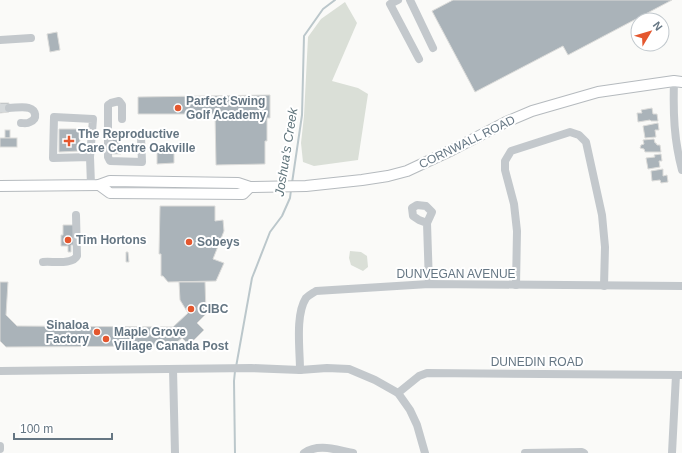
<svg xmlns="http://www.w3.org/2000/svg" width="682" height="453" viewBox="0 0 682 453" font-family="Helvetica,sans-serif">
<rect width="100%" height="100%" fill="#fafaf8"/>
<g fill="#dadfd7">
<path d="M345,2L357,23L332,81L358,88L368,94L358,160L314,166L303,162L301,143L304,116L308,37L321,19Z"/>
<path d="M350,251L361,252L367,256L368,267L363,271L351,265L349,258Z"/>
</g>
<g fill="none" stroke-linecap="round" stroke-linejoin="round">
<g stroke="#bbc7cb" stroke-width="2">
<path d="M292,183L302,115L304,36L323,9L335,0"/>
<path d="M236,367L252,278L270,232L282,216L290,198L291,190"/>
<path d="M235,453L234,381L235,371"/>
</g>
</g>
<g fill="#aab3b9" stroke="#dcdcda">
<path d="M453,0H672L568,55L563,46L475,92L432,11Z"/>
<path d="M57,32L60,50L50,52L47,34Z"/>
<path d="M270,95V118H267V141H265V164L216,165L215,114H138V97Z"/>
<path d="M0,103H9V112L0,113Z"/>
<path d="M652,108L653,114H657L658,121H651L650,120L638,122L637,113H642L641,110Z"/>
<path d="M658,123L659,130H655L656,137L645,138L643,126Z"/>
<path d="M59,129H80V151L59,152Z"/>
<rect x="5" y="130" width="5" height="8"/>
<path d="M112,137H120L121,154H112Z"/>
<rect x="0" y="138" width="17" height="9"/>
<path d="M654,139L655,143H656L657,145H660L661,152H645L644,149L640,148L641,145L644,144L643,140Z"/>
<path d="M157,147H161V149H174V163L157,164Z"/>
<path d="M661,154L662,161H659L660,167L648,169L646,158L655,157L654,155Z"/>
<path d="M663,169V176L667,175L668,182L661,183L660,180L652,181L651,171Z"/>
<path d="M160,206H215V221L223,220L224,231L213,259L224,263L216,281L168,282L163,276H161V254H159Z"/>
<path d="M63,225H74V245H71V252H68V246H61V235H63Z"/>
<path d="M126,252H128L129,262H126Z"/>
<path d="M0,282H8L6,315L17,326L173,327L188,313L180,300L179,282H205L206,314L197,323L204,330L189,345L182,338L172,346L6,347L0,341Z"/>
</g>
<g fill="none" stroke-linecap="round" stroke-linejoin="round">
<path stroke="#d5d9db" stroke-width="8" stroke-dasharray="8 4" stroke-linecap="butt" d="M0,108H9"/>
<defs>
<g id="major">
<path d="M99,185L110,193L243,194L250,187"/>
<path d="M0,186L99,185L110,181L238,183L250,187L306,186L362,180L388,176L407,171L452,150L506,122L532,111L598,92L674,81L682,82"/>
</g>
</defs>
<use href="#major" stroke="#b5babe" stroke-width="12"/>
<g stroke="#c3c8cc" stroke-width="8">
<path d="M398,0L390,4L419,59"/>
<path d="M410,0L433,48"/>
<path d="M0,40L31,38"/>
<path d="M674,81C673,113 674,140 682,170"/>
<path d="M9,108C15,108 23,106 29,108C36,110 38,119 30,122C27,124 24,123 21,123"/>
<path d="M122,119V105L119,101L111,103L108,105V157L110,161L142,162L141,137"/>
<path d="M90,157L53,158L54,117L93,119L90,157L91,185"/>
<path d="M427,223L419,220L413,216L412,208L417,205L426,206L432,212L427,223L429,284"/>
<path d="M43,262C52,261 73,265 77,256L76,215"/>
<path d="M516,285L517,231L514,204L505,170V161L511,151L570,132L579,135L586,142L602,215L605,247L604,286"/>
<path d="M173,369L175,453"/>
<path d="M300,370C300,350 295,315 306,298C309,295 313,293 316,291L429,284L682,286"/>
<path d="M0,371L251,368L300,370L327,368L349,369L375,380L398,393L410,410L417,425L425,453"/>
<path d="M398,393L419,376L427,373L682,375"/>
<path d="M0,446V449"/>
<path d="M304,453C319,443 336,450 353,453"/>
<path d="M525,453L582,452L584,453"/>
<path d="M672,453L676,375"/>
</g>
<use href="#major" stroke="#fff" stroke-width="10"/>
</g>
<g fill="#e4572e" stroke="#fff" stroke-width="1.5">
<circle cx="178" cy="108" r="4"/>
<path d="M67 135h4v4h4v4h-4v4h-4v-4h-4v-4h4z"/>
<circle cx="68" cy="240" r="4"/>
<circle cx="189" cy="242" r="4"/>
<circle cx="191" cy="309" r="4"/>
<circle cx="97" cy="332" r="4"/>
<circle cx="106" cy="339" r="4"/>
</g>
<g text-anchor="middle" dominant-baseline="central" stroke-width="4" stroke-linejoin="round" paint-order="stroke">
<g font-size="12" font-weight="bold" fill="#657683" stroke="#fff" text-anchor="start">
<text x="186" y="101">Parfect Swing<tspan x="186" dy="14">Golf Academy</tspan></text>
<text x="78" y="134">The Reproductive<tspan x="78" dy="14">Care Centre Oakville</tspan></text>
<text x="76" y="240">Tim Hortons</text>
<text x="197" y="242">Sobeys</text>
<text x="199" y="309">CIBC</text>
<text x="89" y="325" text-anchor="end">Sinaloa<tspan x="89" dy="14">Factory</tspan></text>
<text x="114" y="332">Maple Grove<tspan x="114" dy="14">Village Canada Post</tspan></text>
</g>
<g font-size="12" fill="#657683" stroke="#fff">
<text transform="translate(467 142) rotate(-26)">CORNWALL ROAD</text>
<text x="456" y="274">DUNVEGAN AVENUE</text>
<text x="537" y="362">DUNEDIN ROAD</text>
</g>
<g font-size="13" font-style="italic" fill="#60757c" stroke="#fff">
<text transform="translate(286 152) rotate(-81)">Joshua's Creek</text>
</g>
</g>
<g transform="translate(650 32) rotate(52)"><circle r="19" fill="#ffffff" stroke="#c1c8cd"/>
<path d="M0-3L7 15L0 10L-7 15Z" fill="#e4572e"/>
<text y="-6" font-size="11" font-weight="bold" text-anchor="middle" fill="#657683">N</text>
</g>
<path d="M14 433v6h98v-6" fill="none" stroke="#657683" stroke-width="2"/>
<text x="20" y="433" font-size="12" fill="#657683" stroke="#ffffff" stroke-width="3" paint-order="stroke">100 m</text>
</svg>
